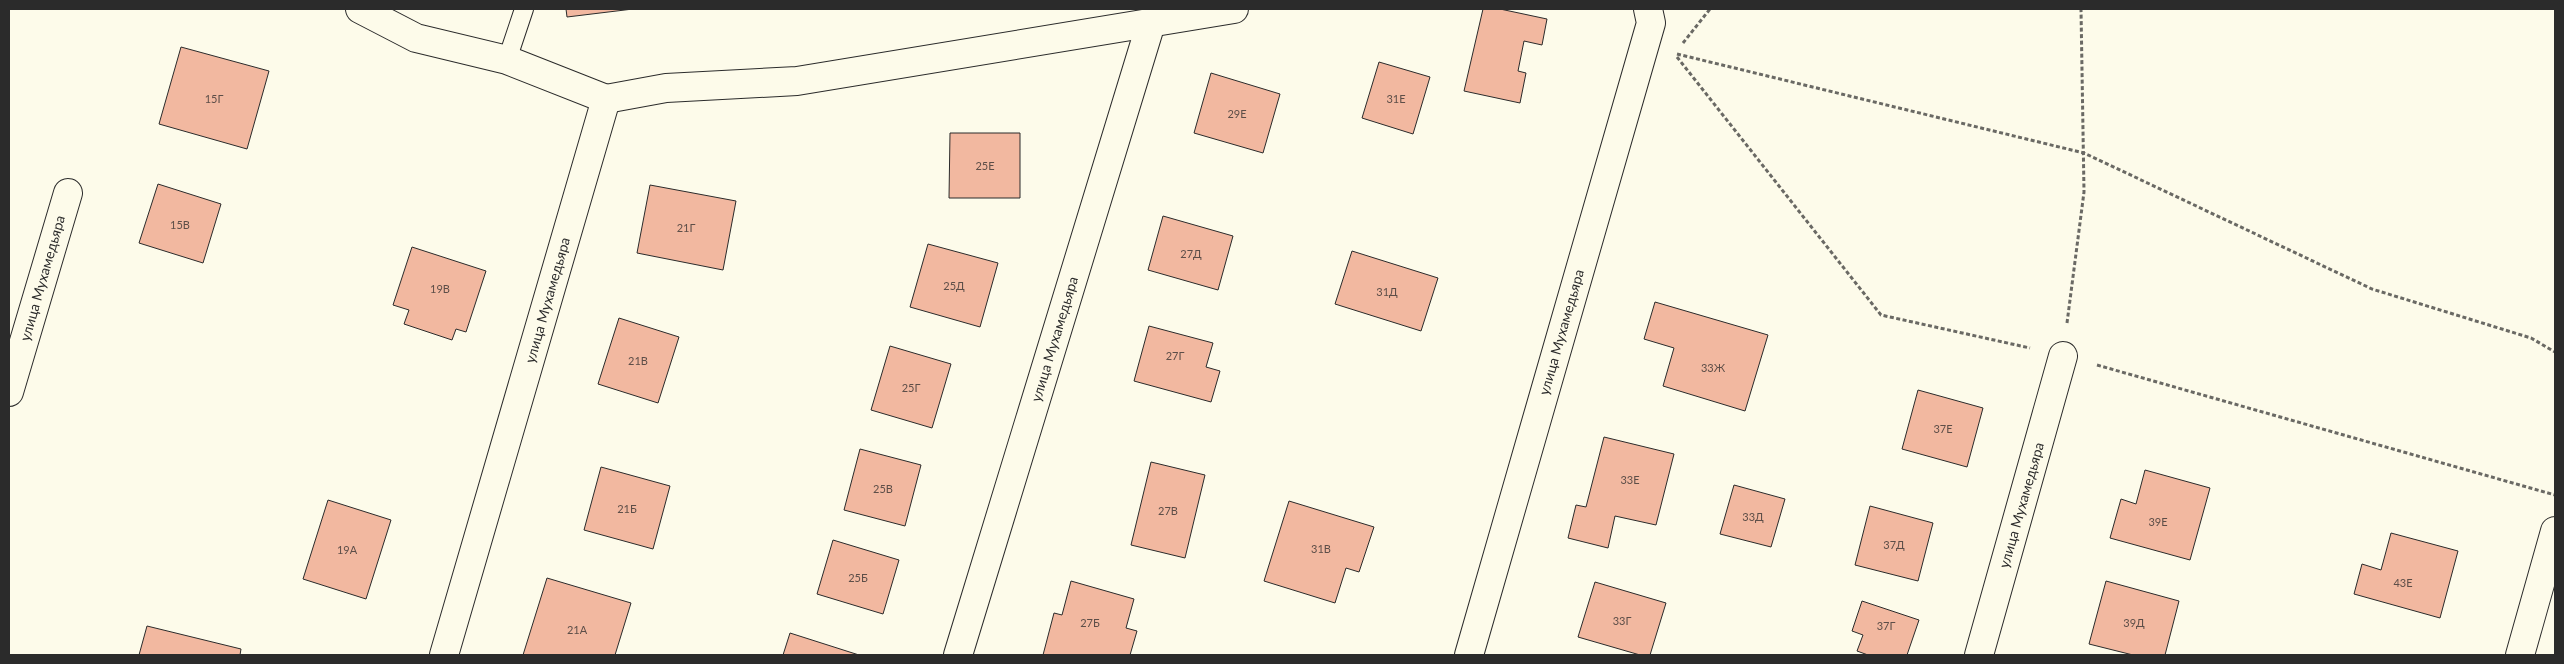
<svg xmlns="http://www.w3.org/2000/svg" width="2564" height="664" viewBox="0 0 2564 664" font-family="Lato,sans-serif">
<rect width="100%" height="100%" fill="#fdfbea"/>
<g fill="#f2b8a0" stroke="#2b2b2b">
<path d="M566,9H633L567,17Z"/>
<path d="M1483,9H1500L1547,19L1542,45L1524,41L1518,71L1526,73L1520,103L1464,91Z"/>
<path d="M181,47L269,71L247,149L159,124Z"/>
<path d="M1379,62L1430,77L1413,134L1362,118Z"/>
<path d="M1211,73L1280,94L1263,153L1194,133Z"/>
<path d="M950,133H1020V198H949Z"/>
<path d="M158,184L221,204L203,263L139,243Z"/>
<path d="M650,185L736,201L723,270L637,253Z"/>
<path d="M1163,216L1233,236L1218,290L1148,270Z"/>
<path d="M928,244L998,263L980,327L910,307Z"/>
<path d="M412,247L486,271L466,332L456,329L452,340L404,324L409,310L393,305Z"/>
<path d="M1352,251L1438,278L1421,331L1335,304Z"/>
<path d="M1655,302L1768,335L1745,411L1663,386L1674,348L1644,339Z"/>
<path d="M619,318L679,337L658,403L598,384Z"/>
<path d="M1149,326L1213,343L1206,367L1220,371L1211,402L1134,381Z"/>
<path d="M890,346L951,364L932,428L871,410Z"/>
<path d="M1918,390L1983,408L1967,467L1902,449Z"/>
<path d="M1604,437L1674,454L1656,525L1615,516L1608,548L1568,538L1576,505L1586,507Z"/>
<path d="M860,449L921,465L905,526L844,510Z"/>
<path d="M1151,462L1205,475L1185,558L1131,545Z"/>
<path d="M601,467L670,486L653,549L584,530Z"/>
<path d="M2145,470L2210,488L2190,560L2110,538L2121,499L2136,504Z"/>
<path d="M1734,485L1785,499L1771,547L1720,534Z"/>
<path d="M328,500L391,520L366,599L303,579Z"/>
<path d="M1289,501L1374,527L1359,572L1346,568L1335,603L1264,581Z"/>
<path d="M1870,506L1933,523L1918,581L1855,565Z"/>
<path d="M2391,533L2458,551L2440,618L2354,594L2362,564L2381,570Z"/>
<path d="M833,540L899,560L883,614L817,594Z"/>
<path d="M547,578L631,603L615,655H523Z"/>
<path d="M1071,581L1134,599L1126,628L1137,631L1130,655H1043L1054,613L1062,615Z"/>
<path d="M2106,581L2179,601L2165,655H2133L2089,644Z"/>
<path d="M1595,582L1666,603L1650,655H1640L1578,637Z"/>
<path d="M1862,601L1919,620L1907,655H1868L1857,651L1863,635L1852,631Z"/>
<path d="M147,626L241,649L240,655H139Z"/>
<path d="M790,633L859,655H783Z"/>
</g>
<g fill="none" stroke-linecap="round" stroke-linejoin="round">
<defs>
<path id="lane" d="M507,60L524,9"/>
<g id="street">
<path d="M360,9L416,38L507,60L606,99L444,655"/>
<path d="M606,99L666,88L797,81L1234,9"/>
<path d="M9,392L68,193"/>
<path d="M958,655L1151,23"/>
<path d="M1469,655L1651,23L1648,9"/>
<path d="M1979,655L2063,356"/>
<path d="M2520,655L2555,531"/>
</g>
</defs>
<use href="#lane" stroke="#2b2b2b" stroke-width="20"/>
<use href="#street" stroke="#2b2b2b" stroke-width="30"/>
<g stroke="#6a6964" stroke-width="3" stroke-dasharray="4 2.5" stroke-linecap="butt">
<path d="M1683,43L1710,9"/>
<path d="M1677,54L2084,153L2372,289L2531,338L2555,352"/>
<path d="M1677,57L1881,315L2030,348"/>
<path d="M2067,323L2084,192L2081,9"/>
<path d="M2097,365L2555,495"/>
</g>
<use href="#lane" stroke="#fdfbea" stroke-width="18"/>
<use href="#street" stroke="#fdfbea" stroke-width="28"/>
</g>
<g text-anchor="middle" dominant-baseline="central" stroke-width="4" stroke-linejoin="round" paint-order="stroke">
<g font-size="11" fill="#5d4e48">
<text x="214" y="98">15Г</text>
<text x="1396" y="98">31Е</text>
<text x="1237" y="113">29Е</text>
<text x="985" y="165">25Е</text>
<text x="180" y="224">15В</text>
<text x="686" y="227">21Г</text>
<text x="1191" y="253">27Д</text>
<text x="954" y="285">25Д</text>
<text x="440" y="288">19В</text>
<text x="1387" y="291">31Д</text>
<text x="1175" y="355">27Г</text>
<text x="638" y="360">21В</text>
<text x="1713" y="367">33Ж</text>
<text x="911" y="387">25Г</text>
<text x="1943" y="428">37Е</text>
<text x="1630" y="479">33Е</text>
<text x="883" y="488">25В</text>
<text x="627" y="508">21Б</text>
<text x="1168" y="510">27В</text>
<text x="1753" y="516">33Д</text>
<text x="2158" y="521">39Е</text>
<text x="1894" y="544">37Д</text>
<text x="1321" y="548">31В</text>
<text x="347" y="549">19А</text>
<text x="858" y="577">25Б</text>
<text x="2403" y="582">43Е</text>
<text x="1622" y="620">33Г</text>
<text x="1090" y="622">27Б</text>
<text x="2134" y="622">39Д</text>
<text x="1886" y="625">37Г</text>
<text x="577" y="629">21А</text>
</g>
<g font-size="14" fill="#2b2b2b" stroke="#fdfbea">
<text transform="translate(42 278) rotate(-74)">улица Мухамедьяра</text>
<text transform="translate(547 300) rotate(-74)">улица Мухамедьяра</text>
<text transform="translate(1561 332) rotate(-74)">улица Мухамедьяра</text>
<text transform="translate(1054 339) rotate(-73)">улица Мухамедьяра</text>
<text transform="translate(2021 505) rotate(-74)">улица Мухамедьяра</text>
</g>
</g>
<rect width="2564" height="664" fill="none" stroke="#2b2b2b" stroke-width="20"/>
</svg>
